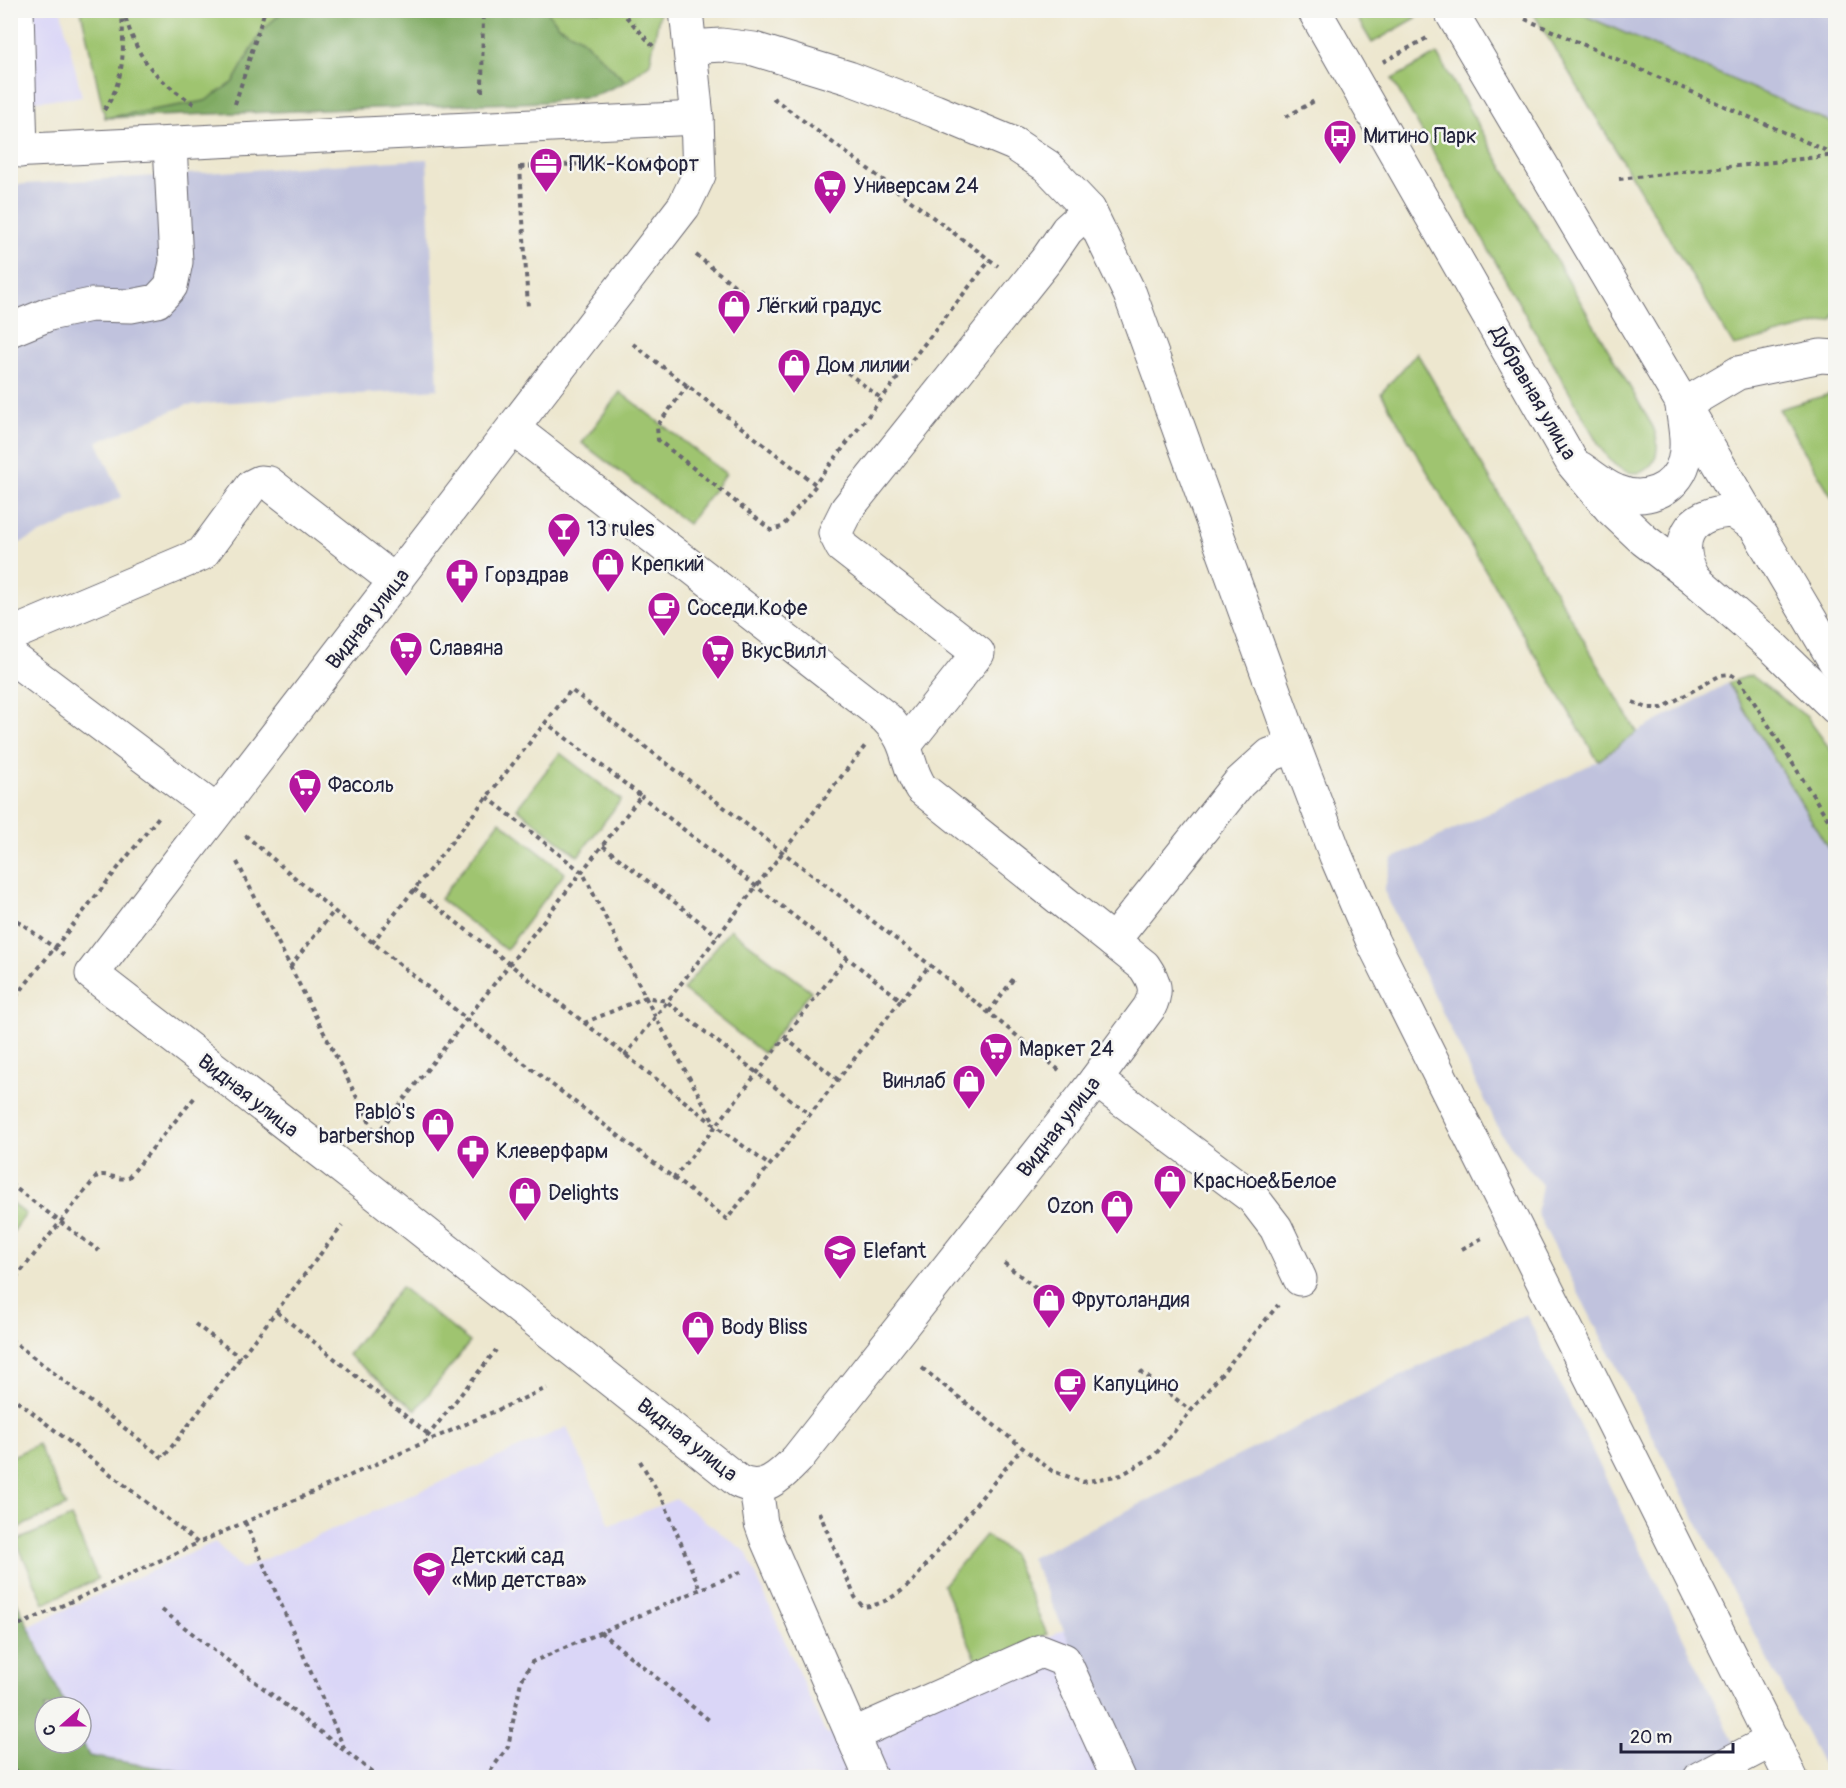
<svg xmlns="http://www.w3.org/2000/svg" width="1846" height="1788" viewBox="0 0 1846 1788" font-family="Pangolin,sans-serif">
<rect width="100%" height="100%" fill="#f6f6f2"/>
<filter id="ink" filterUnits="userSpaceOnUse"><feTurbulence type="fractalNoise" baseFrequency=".0167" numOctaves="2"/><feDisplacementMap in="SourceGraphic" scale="12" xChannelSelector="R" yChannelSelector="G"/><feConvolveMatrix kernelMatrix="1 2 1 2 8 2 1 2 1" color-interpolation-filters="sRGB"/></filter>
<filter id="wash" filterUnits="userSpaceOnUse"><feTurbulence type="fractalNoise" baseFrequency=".008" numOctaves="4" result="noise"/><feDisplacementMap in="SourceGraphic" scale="24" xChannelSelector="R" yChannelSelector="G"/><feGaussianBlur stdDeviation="1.35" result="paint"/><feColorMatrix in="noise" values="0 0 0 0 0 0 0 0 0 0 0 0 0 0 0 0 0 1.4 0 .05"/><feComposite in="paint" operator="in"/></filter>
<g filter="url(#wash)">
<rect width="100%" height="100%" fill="#ede7cf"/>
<g fill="#dad6f7">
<path d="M11,11H61L82,97L11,103Z"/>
<path d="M567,1427L610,1525L676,1499L746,1552L826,1735L1064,1630L1131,1777H212L89,1756L81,1739V1707H66L29,1626L215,1542L242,1569Z"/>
</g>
<g fill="#c0c2dd">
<path d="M1574,11H1835V124Z"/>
<path d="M427,159L438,389L186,405L97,442L122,497L11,547V185Z"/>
<path d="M1728,683L1835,859V1777H1829L1537,1213L1542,1185L1501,1134L1384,891L1392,859L1598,761L1637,732Z"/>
<path d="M1526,1314L1751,1777H1131L1031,1558Z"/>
</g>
<g fill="#9fc46f" stroke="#607355" stroke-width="1.5">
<path d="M81,11H284L262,31L233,82L205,101L105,118Z"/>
<path d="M547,11H660L650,63L626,82L582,39L559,26Z"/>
<path d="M1353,11H1411L1416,18L1372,43Z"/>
<path d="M1532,11H1574L1835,124L1836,312L1832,320L1734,346Z"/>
<path d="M1437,54L1653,427C1667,459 1644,487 1615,465C1610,461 1606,455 1602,450L1392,79Z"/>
<path d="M1417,353L1637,732L1598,761L1381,393Z"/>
<path d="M620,392L726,474L688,524L582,443Z"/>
<path d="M1830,394H1835V502L1779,409Z"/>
<path d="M1751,675L1807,717L1835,756V859L1728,683Z"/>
<path d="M560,753L621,800L578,856L517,808Z"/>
<path d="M500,821L565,873L506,950L440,899Z"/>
<path d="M730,929L811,991L763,1053L683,990Z"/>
<path d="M10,1202L26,1214L11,1235H10Z"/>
<path d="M401,1287L470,1342L416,1410L348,1355Z"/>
<path d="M38,1444L66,1506L11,1531V1457Z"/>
<path d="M71,1517L98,1579L44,1603L16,1541Z"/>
<path d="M985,1535L1012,1554L1047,1634L979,1665L943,1585Z"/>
</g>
<g fill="#7faa62" stroke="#50664e" stroke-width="1.5">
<path d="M284,10L547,11L559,26L582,39L626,82L593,96L543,102L105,118L205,101L233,82L262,31Z"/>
<path d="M10,1587L66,1707H45V1743H81V1739L89,1756L212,1777H11Z"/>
</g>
</g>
<g filter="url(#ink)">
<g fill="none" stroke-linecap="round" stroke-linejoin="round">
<defs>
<g id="minor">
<path d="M17,10L21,151"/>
<path d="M690,47L721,45L754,49L849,78L935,111L1014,144L1047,166L1089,210L1130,294L1294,746L1336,856L1373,942L1791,1778"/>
<path d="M10,151L697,118"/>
<path d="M10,330L49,314L91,305L131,306L157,301L171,286L176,262L170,144"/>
<path d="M514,429L886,718C912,745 904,762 921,788L1144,966C1155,982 1158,991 1149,1008L1086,1093L797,1459C780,1477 762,1494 738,1481L371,1190L92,974L684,206L699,175L697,118L686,10"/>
<path d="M1580,468C1591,475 1603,486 1616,491C1643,503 1675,492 1684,462C1689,444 1684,423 1682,406L1738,373L1821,356L1836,357"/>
<path d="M1695,579C1673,542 1687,513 1732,511L1754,525"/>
<path d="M10,635L202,554L252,486L260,482L269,483L396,582"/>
<path d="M10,656L216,811"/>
<path d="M906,744L978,653L842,547L835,533L847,509L1047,259L1067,230L1089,210"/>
<path d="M1113,941L1239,783L1270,755L1294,746"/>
<path d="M1096,1080L1253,1198L1276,1228L1300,1279"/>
<path d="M756,1487L761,1523L767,1540L871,1778"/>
<path d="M852,1735L1041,1651L1064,1660L1118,1778"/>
<path d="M1700,1778L1773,1740"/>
</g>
<g id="major">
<path d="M1314,10L1573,464L1610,508L1644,540L1695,579L1775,649L1836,708"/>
<path d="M1450,10L1836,663"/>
</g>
</defs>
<use href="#minor" stroke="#69676f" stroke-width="35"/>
<use href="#major" stroke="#69676f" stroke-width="35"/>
<g stroke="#69676f" stroke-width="4" stroke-dasharray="4.5 4.5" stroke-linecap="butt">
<path d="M123,10C138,61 153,77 197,106"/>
<path d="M620,10L653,46"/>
<path d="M1525,19L1836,155"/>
<path d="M1383,62L1427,38"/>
<path d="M482,92L483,10"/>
<path d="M773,98L990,260"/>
<path d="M235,104L265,10"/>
<path d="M104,110C125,81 124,49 122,14"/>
<path d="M1286,117L1316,100"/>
<path d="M520,166L528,308"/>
<path d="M520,167L646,161L663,163"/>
<path d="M1619,179L1836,155"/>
<path d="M696,255L744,293"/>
<path d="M633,344L815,484L990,260L998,266"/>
<path d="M840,367L882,399"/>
<path d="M688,385L657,426L658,440L771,530L782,527L816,485"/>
<path d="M1633,702L1647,708H1662L1721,675L1730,674L1740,680L1836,832"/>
<path d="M487,797L583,873L655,1016L714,1122"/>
<path d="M245,835L334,911L468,1020L727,1219L901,1000L641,796"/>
<path d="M603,846L718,936"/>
<path d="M237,862L376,1135L641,796L545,722"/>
<path d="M414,889L716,1126L847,957"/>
<path d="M10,915L64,955"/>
<path d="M372,943L571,690L930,965L1059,1070"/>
<path d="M290,967L334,911"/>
<path d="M901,1000L930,965"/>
<path d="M10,1004L161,814"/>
<path d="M989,1012L1014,978"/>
<path d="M584,1023L646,997L666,1001L809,1114"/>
<path d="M785,1038L837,1079"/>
<path d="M625,1056L865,746"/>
<path d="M673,1179L716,1126L769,1165"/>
<path d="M10,1184L99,1251"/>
<path d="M1462,1249L1482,1238"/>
<path d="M1004,1263L1047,1297"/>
<path d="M10,1285L97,1176C109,1172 118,1182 129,1177L195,1097"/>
<path d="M277,1312L429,1435"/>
<path d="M195,1324L241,1358"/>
<path d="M10,1339L163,1458L342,1226"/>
<path d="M922,1368L1052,1471L1083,1482L1121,1475L1154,1456L1278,1305"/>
<path d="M1140,1371L1190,1410"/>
<path d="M10,1395L198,1543L547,1388"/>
<path d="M427,1437L496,1350"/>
<path d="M640,1461L664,1502L700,1589"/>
<path d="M819,1512L855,1597L863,1607C883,1605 899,1594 913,1581L1022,1448"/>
<path d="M245,1522L345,1750"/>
<path d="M162,1610L380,1778"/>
<path d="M10,1622L22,1624L198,1543"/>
<path d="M600,1632L709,1720"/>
<path d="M10,1759L19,1778"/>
<path d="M485,1778L508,1747L521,1681L532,1662L743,1571"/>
</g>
<use href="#minor" stroke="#fff" stroke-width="33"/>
<use href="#major" stroke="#fff" stroke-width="33"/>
</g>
</g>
<defs>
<symbol id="bus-pin" viewBox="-11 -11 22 30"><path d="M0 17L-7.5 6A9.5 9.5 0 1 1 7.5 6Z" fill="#b5179e" stroke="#f6f6f2"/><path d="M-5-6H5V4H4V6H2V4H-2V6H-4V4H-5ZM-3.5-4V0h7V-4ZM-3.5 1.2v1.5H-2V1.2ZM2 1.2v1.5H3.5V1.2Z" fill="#fff"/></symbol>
<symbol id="office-pin" viewBox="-11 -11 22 30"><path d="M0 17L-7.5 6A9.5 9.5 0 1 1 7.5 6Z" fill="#b5179e" stroke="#f6f6f2"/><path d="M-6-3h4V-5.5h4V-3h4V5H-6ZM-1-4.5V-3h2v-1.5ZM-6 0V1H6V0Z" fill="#fff"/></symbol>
<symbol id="supermarket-pin" viewBox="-11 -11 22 30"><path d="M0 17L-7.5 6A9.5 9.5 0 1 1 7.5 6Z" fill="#b5179e" stroke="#f6f6f2"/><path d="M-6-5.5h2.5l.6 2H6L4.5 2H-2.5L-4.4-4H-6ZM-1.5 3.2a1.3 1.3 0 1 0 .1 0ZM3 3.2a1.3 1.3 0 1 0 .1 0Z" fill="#fff"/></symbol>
<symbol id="shop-pin" viewBox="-11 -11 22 30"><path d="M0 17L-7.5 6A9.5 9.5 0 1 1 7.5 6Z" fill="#b5179e" stroke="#f6f6f2"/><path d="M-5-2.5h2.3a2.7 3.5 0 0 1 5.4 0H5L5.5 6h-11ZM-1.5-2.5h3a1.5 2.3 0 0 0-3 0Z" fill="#fff"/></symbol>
<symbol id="bar-pin" viewBox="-11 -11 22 30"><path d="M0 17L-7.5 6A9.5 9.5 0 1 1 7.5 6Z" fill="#b5179e" stroke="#f6f6f2"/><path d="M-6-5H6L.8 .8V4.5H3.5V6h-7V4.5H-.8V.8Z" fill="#fff"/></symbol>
<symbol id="pharmacy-pin" viewBox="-11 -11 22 30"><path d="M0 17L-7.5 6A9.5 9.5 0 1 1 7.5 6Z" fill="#b5179e" stroke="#f6f6f2"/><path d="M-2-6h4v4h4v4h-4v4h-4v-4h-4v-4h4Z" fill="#fff"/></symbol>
<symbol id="cafe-pin" viewBox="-11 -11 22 30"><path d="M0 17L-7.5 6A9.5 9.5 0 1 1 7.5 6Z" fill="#b5179e" stroke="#f6f6f2"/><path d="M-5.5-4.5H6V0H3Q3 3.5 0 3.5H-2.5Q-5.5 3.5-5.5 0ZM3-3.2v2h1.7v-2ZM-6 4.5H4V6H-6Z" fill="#fff"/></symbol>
<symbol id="school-pin" viewBox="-11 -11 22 30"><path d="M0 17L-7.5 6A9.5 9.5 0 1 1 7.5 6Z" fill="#b5179e" stroke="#f6f6f2"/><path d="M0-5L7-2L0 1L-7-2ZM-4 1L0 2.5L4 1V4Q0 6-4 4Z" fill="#fff"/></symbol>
</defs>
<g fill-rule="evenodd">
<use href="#bus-pin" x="1321" y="117" width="38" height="52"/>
<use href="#office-pin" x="527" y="145" width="38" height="52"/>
<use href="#supermarket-pin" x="811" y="167" width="38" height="52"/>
<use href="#shop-pin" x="715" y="287" width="38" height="52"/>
<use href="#shop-pin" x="775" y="346" width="38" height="52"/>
<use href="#bar-pin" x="545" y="510" width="38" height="52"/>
<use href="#shop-pin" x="589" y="545" width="38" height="52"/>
<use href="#pharmacy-pin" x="443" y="556" width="38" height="52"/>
<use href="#cafe-pin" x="645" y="589" width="38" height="52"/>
<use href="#supermarket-pin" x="387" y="629" width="38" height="52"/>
<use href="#supermarket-pin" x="699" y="632" width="38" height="52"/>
<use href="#supermarket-pin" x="286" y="766" width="38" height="52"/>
<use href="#supermarket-pin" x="977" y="1030" width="38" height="52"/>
<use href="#shop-pin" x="950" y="1062" width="38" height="52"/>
<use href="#shop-pin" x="419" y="1105" width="38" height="52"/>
<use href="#pharmacy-pin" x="454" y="1132" width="38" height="52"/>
<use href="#shop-pin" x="1151" y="1162" width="38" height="52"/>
<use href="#shop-pin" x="506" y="1174" width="38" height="52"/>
<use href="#shop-pin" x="1098" y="1187" width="38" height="52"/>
<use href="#school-pin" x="821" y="1232" width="38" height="52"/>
<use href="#shop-pin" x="1030" y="1281" width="38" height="52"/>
<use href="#shop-pin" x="679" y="1308" width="38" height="52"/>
<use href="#cafe-pin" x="1051" y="1365" width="38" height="52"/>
<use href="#school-pin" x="410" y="1549" width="38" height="52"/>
</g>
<g text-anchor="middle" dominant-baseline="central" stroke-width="5" stroke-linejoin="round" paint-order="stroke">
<g font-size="21" fill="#22223b" stroke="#f6f6f2" text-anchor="start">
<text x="1363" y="136">Митино Парк</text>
<text x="569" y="164">ПИК-Комфорт</text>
<text x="853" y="186">Универсам 24</text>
<text x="757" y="306">Лёгкий градус</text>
<text x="817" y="365">Дом лилии</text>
<text x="587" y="529">13 rules</text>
<text x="631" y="564">Крепкий</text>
<text x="485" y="575">Горздрав</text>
<text x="687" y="608">Соседи.Кофе</text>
<text x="429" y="648">Славяна</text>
<text x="741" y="651">ВкусВилл</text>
<text x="328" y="785">Фасоль</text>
<text x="1019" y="1049">Маркет 24</text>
<text x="946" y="1081" text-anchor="end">Винлаб</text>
<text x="415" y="1112" text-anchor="end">Pablo's<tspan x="415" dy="24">barbershop</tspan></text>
<text x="496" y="1151">Клеверфарм</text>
<text x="1193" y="1181">Красное&amp;Белое</text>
<text x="548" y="1193">Delights</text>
<text x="1094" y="1206" text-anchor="end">Ozon</text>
<text x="863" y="1251">Elefant</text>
<text x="1072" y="1300">Фрутоландия</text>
<text x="721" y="1327">Body Bliss</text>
<text x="1093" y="1384">Капуцино</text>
<text x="452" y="1556">Детский сад<tspan x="452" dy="24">«Мир детства»</tspan></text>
</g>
<g font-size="21" fill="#22223b" stroke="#f6f6f2">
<text transform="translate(1533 393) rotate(60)">Дубравная улица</text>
<text transform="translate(368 619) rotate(-52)">Видная улица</text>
<text transform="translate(248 1096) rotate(38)">Видная улица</text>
<text transform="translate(1059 1127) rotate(-52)">Видная улица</text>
<text transform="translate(687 1440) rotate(38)">Видная улица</text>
</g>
</g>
<rect width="1846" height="1788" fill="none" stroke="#f6f6f2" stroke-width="36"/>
<g transform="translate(63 1725) rotate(249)"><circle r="28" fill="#f6f6f2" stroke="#a1a1a9" stroke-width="1.5"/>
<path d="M0-4.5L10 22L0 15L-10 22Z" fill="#b5179e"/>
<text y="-9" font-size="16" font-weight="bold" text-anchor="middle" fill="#22223b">С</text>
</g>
<path d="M1621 1743v9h112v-9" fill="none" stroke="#22223b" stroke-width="3"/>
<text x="1630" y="1743" font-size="18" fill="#22223b" stroke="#f6f6f2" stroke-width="4.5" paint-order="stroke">20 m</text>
</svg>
